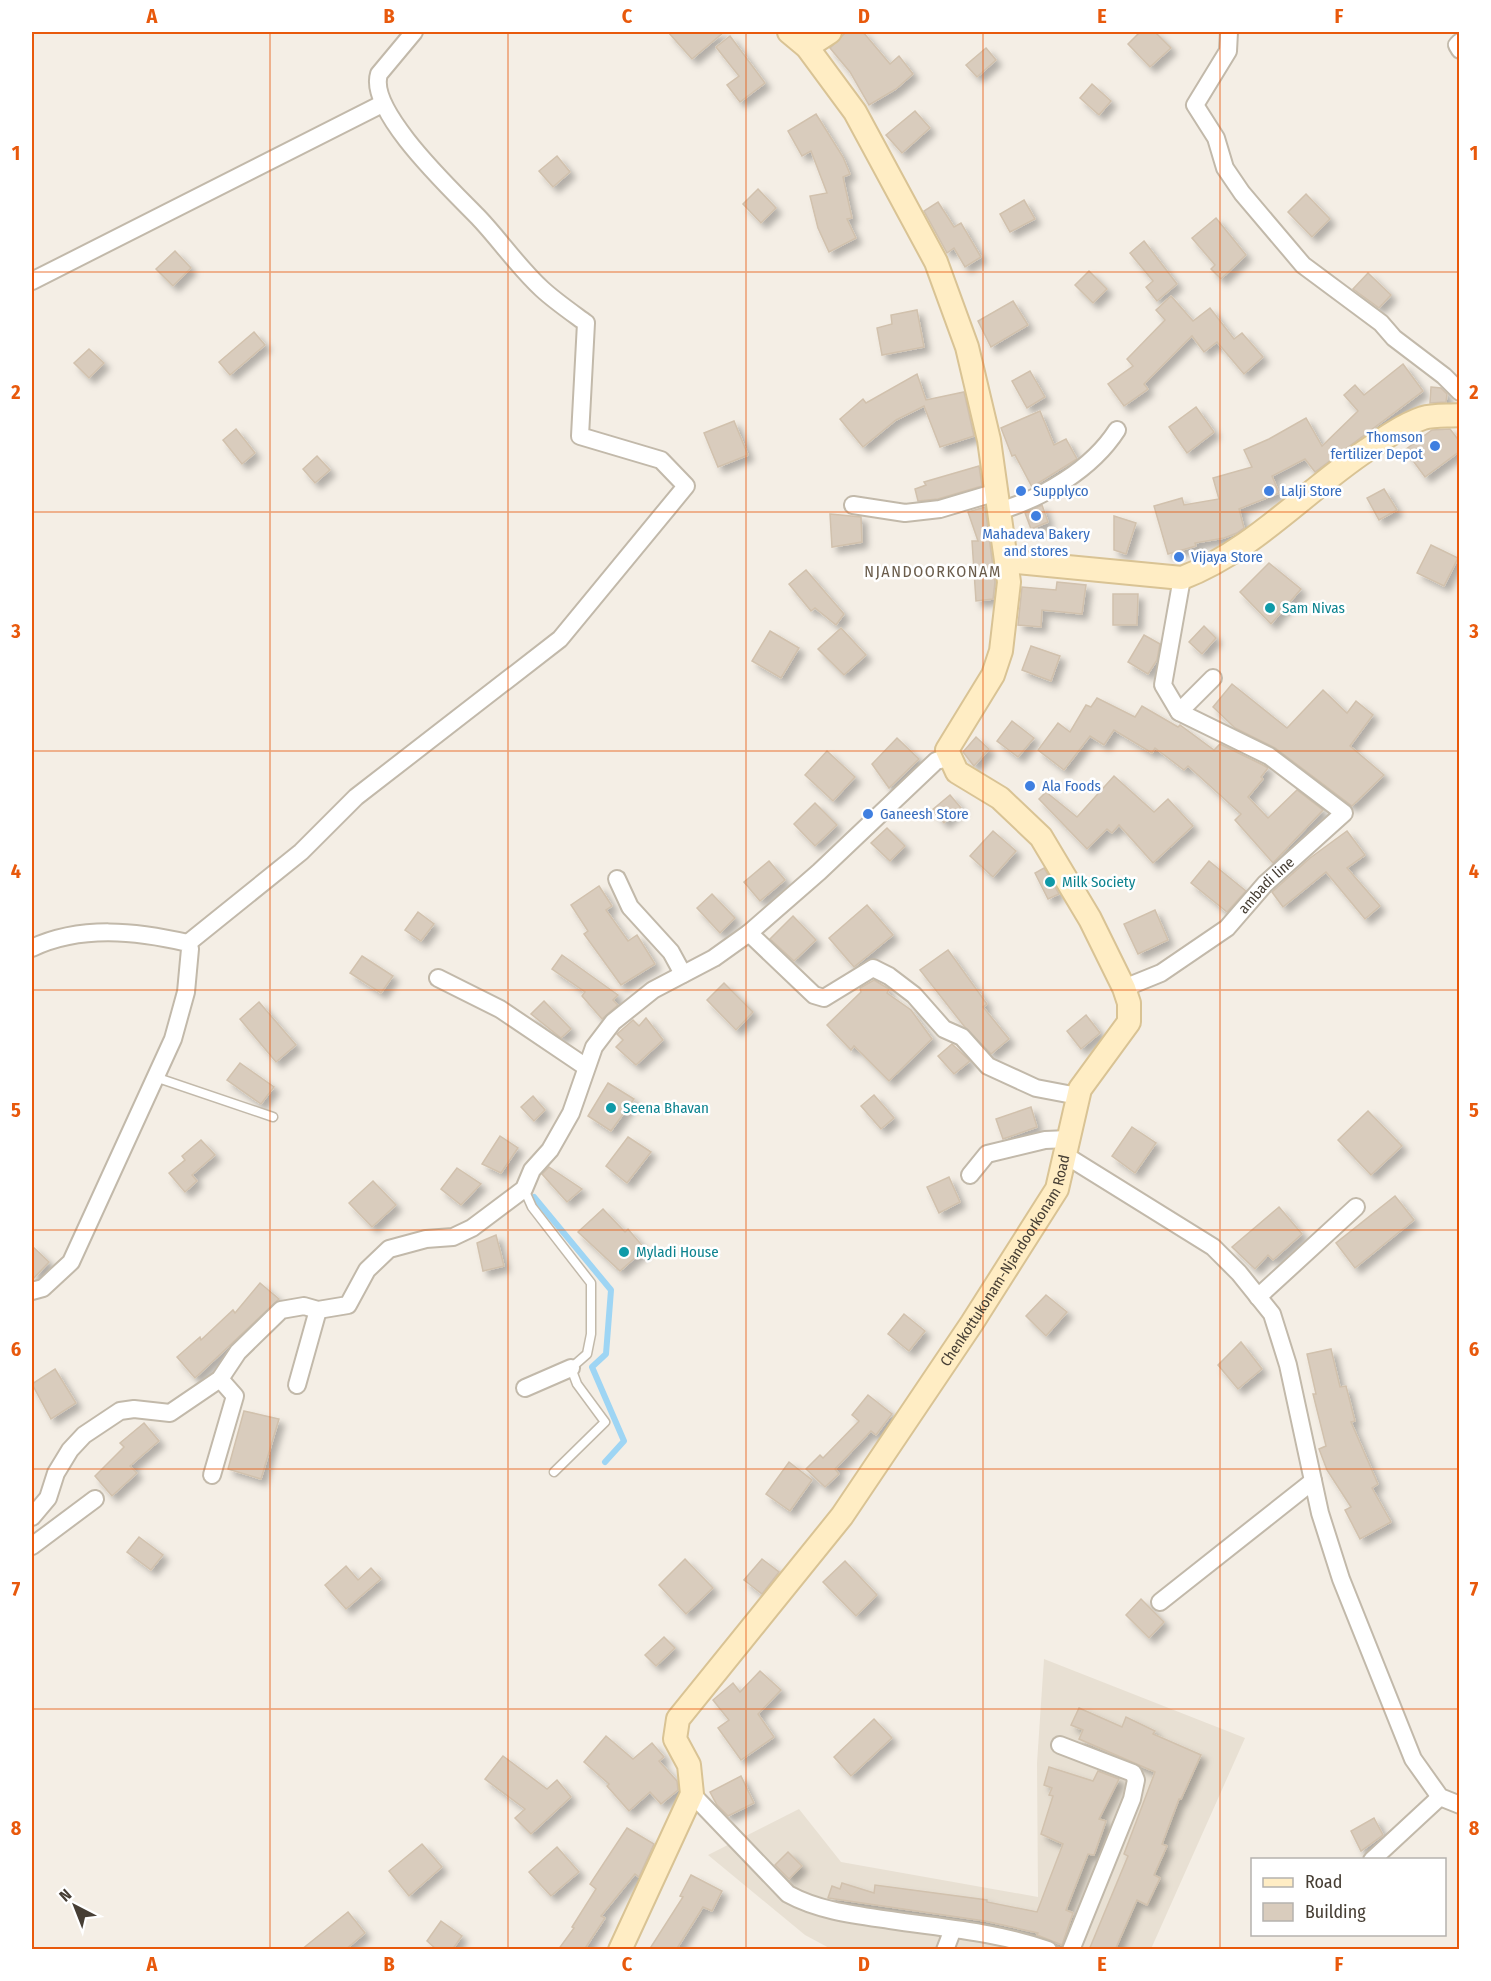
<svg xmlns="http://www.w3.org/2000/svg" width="1491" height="1981" viewBox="0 0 1491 1981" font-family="'Fira Sans Condensed',sans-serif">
<defs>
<filter id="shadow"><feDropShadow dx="5.5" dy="5.5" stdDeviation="3" flood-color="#0004"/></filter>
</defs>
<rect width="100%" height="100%" fill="#f4eee5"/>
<path fill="#e8e0d3" d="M1044,1659L1245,1738L1151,1949H831L805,1935L708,1855L799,1809L841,1862L1038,1897L1037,1763Z"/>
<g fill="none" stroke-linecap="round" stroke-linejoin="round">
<path stroke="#9ed5f4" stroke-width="6" d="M534,1197L611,1290L606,1354L592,1367L624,1441L605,1462"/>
</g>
<g fill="#d9ccbd" stroke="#d1c1ad" stroke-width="1.5" filter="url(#shadow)">
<path d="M668,32H724L692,59Z"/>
<path d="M846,32H863L890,64L899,56L913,74L896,89L869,105L850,72L830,48Z"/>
<path d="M1140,32H1155L1171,48L1150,67L1128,44Z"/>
<path d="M730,36L765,83L740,102L727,85L739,76L716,47Z"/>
<path d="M986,48L996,60L977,77L966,65Z"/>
<path d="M1092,84L1111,101L1099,115L1080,98Z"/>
<path d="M915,111L930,128L902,153L886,135Z"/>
<path d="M816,114L843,157L850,174L843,177L852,218L847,219L856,238L829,252L818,228L810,196L827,193L811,151L802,156L788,131Z"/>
<path d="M557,156L570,172L553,187L539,171Z"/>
<path d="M758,189L776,208L761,223L743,204Z"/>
<path d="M1306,194L1330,219L1312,237L1288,212Z"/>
<path d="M1024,200L1035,219L1010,232L1000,214Z"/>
<path d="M938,202L954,227L961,223L981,257L965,267L954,248L947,253L924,211Z"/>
<path d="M1216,218L1246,255L1221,279L1211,269L1215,265L1192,238Z"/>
<path d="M1144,241L1177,284L1157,301L1146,287L1153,281L1130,253Z"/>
<path d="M175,251L191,268L173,286L156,269Z"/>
<path d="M1089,271L1107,289L1093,303L1075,285Z"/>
<path d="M1368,273L1391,295L1379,308L1353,289Z"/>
<path d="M1171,296L1193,321L1210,308L1234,339L1242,333L1263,357L1244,374L1217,342L1204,352L1192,336L1144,384L1148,389L1124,406L1108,384L1133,366L1127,359L1165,320L1156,310Z"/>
<path d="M1013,301L1028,325L991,347L978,321Z"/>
<path d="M917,310L924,347L882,355L877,328L892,324L891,315Z"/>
<path d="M254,332L265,345L230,375L219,362Z"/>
<path d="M89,349L104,363L89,378L74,363Z"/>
<path d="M1403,364L1423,391L1315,472L1305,459L1272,476L1279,493L1239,509L1244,528L1237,533L1224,538L1195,543L1196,546L1168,554L1154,506L1182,498L1184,505L1219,499L1213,478L1252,467L1244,450L1269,439L1306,418L1322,446L1358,411L1344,395L1355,385L1364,395Z"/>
<path d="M1030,371L1045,397L1027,408L1012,381Z"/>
<path d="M917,374L926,400L964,392L974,436L940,447L924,406L896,420L863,447L840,419L863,399L866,403Z"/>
<path d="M1431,387L1441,388L1447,394L1446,402L1430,403Z"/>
<path d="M1196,407L1214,432L1187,453L1169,427Z"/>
<path d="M1040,411L1054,445L1066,439L1077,459L1032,487L1015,455L1012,456L1001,428Z"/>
<path d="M734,421L748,455L718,467L704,433Z"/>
<path d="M236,429L255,453L242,464L223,440Z"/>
<path d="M1450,429L1460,442V451L1425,477L1405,450L1432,430Z"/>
<path d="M317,456L330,470L315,483L303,469Z"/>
<path d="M979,466L982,486L938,499L918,501L915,489L926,485L924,482Z"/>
<path d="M1384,489L1397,510L1379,520L1367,498Z"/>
<path d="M1042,505L1048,522L1031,529L1025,513Z"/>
<path d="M985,507L995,582L993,599L976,601L972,541H978L968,512Z"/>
<path d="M830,514L861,517L862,542L832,547Z"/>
<path d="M1114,516L1136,523L1126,554L1114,550Z"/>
<path d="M1431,545L1458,558L1444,586L1417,573Z"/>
<path d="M1269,563L1301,589L1271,624L1240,592Z"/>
<path d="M806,570L844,614L836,625L815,608L811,611L789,584Z"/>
<path d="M1057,582L1086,585L1082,614L1042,610L1041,627L1018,625L1022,587L1056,590Z"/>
<path d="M1113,594H1138L1137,625H1113Z"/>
<path d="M1204,626L1216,638L1202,654L1189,642Z"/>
<path d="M841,628L866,655L844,675L818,649Z"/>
<path d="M770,631L799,648L781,678L752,661Z"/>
<path d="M1144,635L1160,644L1157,660L1148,674L1128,662Z"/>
<path d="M1031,646L1060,656L1051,681L1022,670Z"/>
<path d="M1232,684L1287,728L1323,690L1347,713L1356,701L1373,715L1350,746L1384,775L1352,806L1275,748L1235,728L1213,707Z"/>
<path d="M1097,698L1135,717L1142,706L1178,727L1180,725L1214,750L1220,744L1263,765L1268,768L1261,777L1263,779L1248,797L1268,818L1297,790L1323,810L1273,863L1235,820L1241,814L1188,766L1184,770L1155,748L1152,753L1114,730L1104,745L1090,736L1064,770L1038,750L1058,723L1070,732L1086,705L1091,707Z"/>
<path d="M1012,721L1034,738L1018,757L997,741Z"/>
<path d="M976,737L989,749L974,766L963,752Z"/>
<path d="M897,738L919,759L889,788L872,764Z"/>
<path d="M827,751L855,777L833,801L805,775Z"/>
<path d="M1114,776L1154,812L1168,799L1193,826L1153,863L1119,825L1112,833L1107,829L1087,849L1039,799L1046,792L1077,817Z"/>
<path d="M950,795L961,808L944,823L932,810Z"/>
<path d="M815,803L837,825L815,846L794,824Z"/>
<path d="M887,828L905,846L890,861L871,843Z"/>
<path d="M993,831L1016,851L993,877L970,856Z"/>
<path d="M1347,831L1365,855L1347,868L1380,906L1365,919L1326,872L1283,907L1272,892L1310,858Z"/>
<path d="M769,861L785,880L760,901L744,882Z"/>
<path d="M1209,861L1246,891L1227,912L1191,883Z"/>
<path d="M1044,868L1059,894L1048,899L1035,873Z"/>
<path d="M599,886L612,906L606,910L628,941L637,935L655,964L621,985L584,934L588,931L571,905Z"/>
<path d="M712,894L735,918L720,933L697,908Z"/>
<path d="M867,905L893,935L854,967L829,938Z"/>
<path d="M1155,910L1168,940L1138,954L1124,924Z"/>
<path d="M418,912L434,924L421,941L405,930Z"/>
<path d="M793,916L816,940L794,961L770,939Z"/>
<path d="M948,950L987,1004L983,1007L1009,1039L991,1054L964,1026L920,970Z"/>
<path d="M562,955L618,995L613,1000L618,1005L602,1019L582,996L585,992L552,969Z"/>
<path d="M362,956L393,976L381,993L350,973Z"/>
<path d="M874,980L889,989L887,993L911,1010L932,1039L889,1081L854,1046L851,1050L827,1025L861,992L860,988Z"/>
<path d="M724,983L753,1012L736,1030L707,1000Z"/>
<path d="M544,1001L571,1029L561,1038L531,1014Z"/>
<path d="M259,1002L296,1045L276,1062L240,1019Z"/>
<path d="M1086,1015L1100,1033L1081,1049L1067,1031Z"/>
<path d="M646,1018L663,1040L636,1065L616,1047L623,1040L617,1034L633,1020L639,1026Z"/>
<path d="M952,1044L970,1061L954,1074L938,1056Z"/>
<path d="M240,1063L274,1087L261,1104L227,1080Z"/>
<path d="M608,1083L634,1099L611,1131L588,1116Z"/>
<path d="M874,1095L894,1118L881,1129L861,1106Z"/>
<path d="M533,1096L545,1110L534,1121L521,1107Z"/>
<path d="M1031,1107L1037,1127L1003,1139L996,1119Z"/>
<path d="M1368,1111L1402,1146L1371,1175L1338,1140Z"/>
<path d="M1132,1127L1156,1143L1135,1173L1112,1156Z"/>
<path d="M500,1136L518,1148L501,1173L482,1164Z"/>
<path d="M628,1137L651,1152L627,1183L606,1166Z"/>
<path d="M201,1140L215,1155L192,1175L197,1181L185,1192L169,1173L185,1160L182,1156Z"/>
<path d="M549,1167L582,1189L567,1202L542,1174Z"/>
<path d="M457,1168L481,1184L461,1205L441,1189Z"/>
<path d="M949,1177L960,1202L939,1213L927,1187Z"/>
<path d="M373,1181L396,1205L372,1227L349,1203Z"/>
<path d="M1395,1196L1414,1220L1355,1268L1336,1243Z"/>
<path d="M1279,1207L1302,1234L1273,1260L1268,1255L1255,1269L1232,1247Z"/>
<path d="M603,1209L625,1232L628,1229L645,1249L620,1271L578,1232Z"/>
<path d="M496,1235L504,1266L483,1271L477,1243Z"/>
<path d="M32,1246L49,1262L32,1280Z"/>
<path d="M260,1283L279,1299L195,1378L177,1357L200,1337L201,1340L233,1310L235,1313Z"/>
<path d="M1046,1295L1067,1312L1046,1336L1026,1316Z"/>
<path d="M904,1314L925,1331L909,1351L888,1334Z"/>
<path d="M1241,1342L1262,1369L1238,1389L1218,1365Z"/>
<path d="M1331,1349L1340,1387L1346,1386L1355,1421L1351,1422L1378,1484L1372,1488L1391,1522L1360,1539L1345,1510L1351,1507L1327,1470L1319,1449L1326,1446L1313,1394H1316L1307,1354Z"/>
<path d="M55,1369L76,1403L51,1419L32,1384Z"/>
<path d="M868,1395L892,1414L876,1435L871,1431L835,1469L839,1474L825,1487L806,1469L820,1455L823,1458L859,1421L852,1415Z"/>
<path d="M244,1411L279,1419L261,1479L228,1469Z"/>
<path d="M144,1423L159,1441L130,1466L137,1473L112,1496L95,1476L124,1447L120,1443Z"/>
<path d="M789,1462L812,1480L790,1511L766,1494Z"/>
<path d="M139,1537L163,1555L151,1570L127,1552Z"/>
<path d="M685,1559L713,1588L686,1614L659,1585Z"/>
<path d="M762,1559L779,1572L762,1594L744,1580Z"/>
<path d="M845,1561L877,1595L856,1616L823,1582Z"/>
<path d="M346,1566L358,1580L371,1568L381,1579L346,1609L325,1585Z"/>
<path d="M1141,1599L1164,1622L1149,1638L1126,1615Z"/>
<path d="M664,1637L675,1648L656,1666L645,1655Z"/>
<path d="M760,1671L781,1690L758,1714L774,1737L741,1760L718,1728L729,1720L713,1700L733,1683L740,1692Z"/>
<path d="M1079,1708L1122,1727L1126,1717L1155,1731L1153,1734L1201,1755L1181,1799H1179L1162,1844L1167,1846L1154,1875L1160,1878L1147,1905L1137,1900L1115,1950H1089L1128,1856L1124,1854L1155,1772L1079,1739L1083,1730L1071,1725Z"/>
<path d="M874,1719L892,1738L851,1776L834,1757Z"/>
<path d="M606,1736L633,1759L652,1743L664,1757L659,1761L677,1781L678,1790L661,1804L650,1792L629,1811L607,1786L609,1784L584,1762Z"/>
<path d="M503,1756L547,1789L557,1780L571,1797L531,1834L515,1818L525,1809L485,1779Z"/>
<path d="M1049,1767L1093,1781L1098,1771L1119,1779L1099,1819L1106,1821L1094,1855L1088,1854L1066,1910L1073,1913L1062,1945L1037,1935L1038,1933L985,1921L828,1898L832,1886L840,1889L842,1883L874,1893L875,1885L987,1900V1902L1037,1912L1063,1844L1041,1834L1053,1796L1049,1795L1052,1788L1044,1785Z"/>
<path d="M741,1776L754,1803L728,1816L717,1805L710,1792Z"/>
<path d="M1374,1818L1383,1835L1361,1851L1351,1831Z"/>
<path d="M627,1828L654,1844L639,1877L635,1874L601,1916L605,1918L584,1950H558L574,1928L572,1927L596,1889L590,1884Z"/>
<path d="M422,1844L442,1867L409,1896L389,1871Z"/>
<path d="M557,1847L579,1872L551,1896L529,1872Z"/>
<path d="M788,1852L802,1866L789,1879L775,1865Z"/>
<path d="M691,1875L722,1891L712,1911L703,1907L676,1950H649L683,1897L680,1896Z"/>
<path d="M348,1912L365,1933L345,1950H301Z"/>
<path d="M441,1921L462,1936L452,1950H437L427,1941Z"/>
</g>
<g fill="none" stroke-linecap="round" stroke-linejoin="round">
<defs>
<g id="lane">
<path d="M155,1077L273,1117"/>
<path d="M524,1189L532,1207L591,1283V1334L587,1354L571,1368L577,1384L605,1422L554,1472"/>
</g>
<g id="street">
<path d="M1229,32L1228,51L1195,105L1216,138L1225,168L1242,193L1303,265L1381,323L1394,338L1444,376L1460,392"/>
<path d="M1460,42L1457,45L1460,50"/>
<path d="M32,281L382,104"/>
<path d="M853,505L905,513L940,509L997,492"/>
<path d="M999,511C1043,498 1092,469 1117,430"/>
<path d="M1182,578L1163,685L1179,712L1213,678"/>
<path d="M617,879L630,907L671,952L683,974"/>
<path d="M749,933L814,995L824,998L873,968L889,976L914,995L944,1029L962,1037L988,1066L1036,1088L1078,1096"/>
<path d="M188,943L301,852L356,797L560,639L686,486L661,460L580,436L586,323C571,312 555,301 542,289C518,267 500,240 478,217C453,191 367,111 379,74L414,32"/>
<path d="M32,948C81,925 136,931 188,943L190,949L186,992L173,1039L71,1262L43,1288L32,1291"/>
<path d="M438,978L500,1009L586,1067"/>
<path id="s1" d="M1124,988L1161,973L1227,928L1265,884L1344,813L1269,756L1179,712"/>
<path d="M1065,1155L1213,1247L1239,1273L1272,1314L1288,1365L1320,1513L1341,1579L1413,1759L1440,1797L1460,1805"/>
<path d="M970,1175L987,1154L1045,1140L1068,1139"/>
<path d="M1258,1297L1356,1207"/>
<path d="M297,1385L318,1310"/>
<path d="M525,1388L571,1368"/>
<path d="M212,1475L235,1396L220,1379"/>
<path d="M32,1517L48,1498L56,1473L70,1450L84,1435L120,1411L134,1409L170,1413L220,1379L238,1352L281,1310L304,1306L318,1310L348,1305L367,1270L389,1249L426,1239L453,1237L472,1228L524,1189L532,1170L550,1150L571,1113L594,1047L613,1022L653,990L714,958L749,933L819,872L936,761L951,757"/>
<path d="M32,1546L95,1499"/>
<path d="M1160,1602L1313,1481"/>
<path d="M1060,1745L1133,1773L1136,1780L1132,1799L1071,1950"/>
<path d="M692,1794L788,1894C819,1911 856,1915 890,1920C943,1928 998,1932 1048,1950"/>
<path d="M1372,1860L1440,1797"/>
<path d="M945,1950L953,1929"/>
</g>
<g id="secondary">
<path d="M807,47L830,32"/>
<path d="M1006,561L1182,578C1253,551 1304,492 1367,450C1384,438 1403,425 1423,418C1433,415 1448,416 1460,415"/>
<path id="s2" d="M620,1950L692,1794L689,1765L675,1739L678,1719L842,1516L972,1323L1057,1189L1080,1089L1129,1022V1003L1124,988L1090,919L1041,837L1000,798L957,772L947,750L993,675L1001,651L1009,582L989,440L967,347L936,262L855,112L807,47L789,32"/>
</g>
</defs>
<use href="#lane" stroke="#c2b9aa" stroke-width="11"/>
<use href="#street" stroke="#c2b9aa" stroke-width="20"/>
<use href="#secondary" stroke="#d9c394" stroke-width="26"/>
<use href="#lane" stroke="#fff" stroke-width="8"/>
<use href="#street" stroke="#fff" stroke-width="16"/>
<use href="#secondary" stroke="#ffedc4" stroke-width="22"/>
</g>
<path fill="none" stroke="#e8590c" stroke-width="1.5" stroke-opacity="0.55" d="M270,32V1950M508,32V1950M746,32V1950M983,32V1950M1220,32V1950M32,272H1460M32,512H1460M32,751H1460M32,990H1460M32,1230H1460M32,1469H1460M32,1709H1460"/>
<g fill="#3f7fe0" stroke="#fff" stroke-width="2">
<circle cx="1435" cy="446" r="6"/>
<circle cx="1021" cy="491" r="6"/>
<circle cx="1269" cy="491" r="6"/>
<circle cx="1036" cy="516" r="6"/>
<circle cx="1179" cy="557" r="6"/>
<circle cx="1030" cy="786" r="6"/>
<circle cx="868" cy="814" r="6"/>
</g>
<g fill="#0f9aa8" stroke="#fff" stroke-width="2">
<circle cx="1270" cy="608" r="6"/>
<circle cx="1050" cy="882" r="6"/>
<circle cx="611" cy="1108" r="6"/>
<circle cx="624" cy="1252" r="6"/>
</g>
<g text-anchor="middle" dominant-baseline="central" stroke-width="5" stroke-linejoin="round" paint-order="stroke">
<g font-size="15" fill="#366cbe" stroke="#fff" text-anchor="start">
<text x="1423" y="437" text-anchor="end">Thomson<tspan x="1423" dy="17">fertilizer Depot</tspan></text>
<text x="1033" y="491">Supplyco</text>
<text x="1281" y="491">Lalji Store</text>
<text x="1036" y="534" text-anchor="middle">Mahadeva Bakery<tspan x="1036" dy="17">and stores</tspan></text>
<text x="1191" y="557">Vijaya Store</text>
<text x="1042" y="786">Ala Foods</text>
<text x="880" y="814">Ganeesh Store</text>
</g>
<g font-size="15" fill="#0d838f" stroke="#fff" text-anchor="start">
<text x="1282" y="608">Sam Nivas</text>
<text x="1062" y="882">Milk Society</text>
<text x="623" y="1108">Seena Bhavan</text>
<text x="636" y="1252">Myladi House</text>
</g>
<g font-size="15" fill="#463e34" stroke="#fff">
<text stroke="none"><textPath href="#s1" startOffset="178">ambadi line</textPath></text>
<text stroke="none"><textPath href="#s2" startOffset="816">Chenkottukonam-Njandoorkonam Road</textPath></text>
</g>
<g font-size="16" letter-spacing="1.5" fill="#6a5c4b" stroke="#fff">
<text x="933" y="571">NJANDOORKONAM</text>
</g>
</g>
<rect width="1491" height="1981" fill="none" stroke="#ffffff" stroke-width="66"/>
<rect x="1251" y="1858" width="195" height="78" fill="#ffffff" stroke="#b5b2ae" stroke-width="1.5"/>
<rect x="1263" y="1878" width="30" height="9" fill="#ffedc4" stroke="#b5b2ae" stroke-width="1.5"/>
<text x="1305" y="1888" font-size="18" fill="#463e34">Road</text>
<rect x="1263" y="1903" width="30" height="18" fill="#d9ccbd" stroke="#b5b2ae" stroke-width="1.5"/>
<text x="1305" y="1918" font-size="18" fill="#463e34">Building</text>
<g transform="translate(75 1906) rotate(318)" stroke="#ffffff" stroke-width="4.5" paint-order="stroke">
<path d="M0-4.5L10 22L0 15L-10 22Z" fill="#463e34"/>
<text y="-9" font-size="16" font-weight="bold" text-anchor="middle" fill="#463e34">N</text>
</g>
<rect x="33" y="33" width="1425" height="1915" fill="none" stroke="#e8590c" stroke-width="2"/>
<g font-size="20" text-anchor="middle" font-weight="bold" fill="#e8590c">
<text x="152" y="23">A</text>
<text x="389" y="23">B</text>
<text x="627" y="23">C</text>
<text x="864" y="23">D</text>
<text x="1102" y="23">E</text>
<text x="1339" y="23">F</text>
<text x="16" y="160">1</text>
<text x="1474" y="160">1</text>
<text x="16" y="399">2</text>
<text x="1474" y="399">2</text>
<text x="16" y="638">3</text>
<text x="1474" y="638">3</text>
<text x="16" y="878">4</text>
<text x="1474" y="878">4</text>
<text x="16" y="1117">5</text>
<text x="1474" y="1117">5</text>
<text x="16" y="1356">6</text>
<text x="1474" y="1356">6</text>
<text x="16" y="1596">7</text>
<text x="1474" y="1596">7</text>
<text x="16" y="1835">8</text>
<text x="1474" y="1835">8</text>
<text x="152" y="1971">A</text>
<text x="389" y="1971">B</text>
<text x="627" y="1971">C</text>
<text x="864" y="1971">D</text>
<text x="1102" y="1971">E</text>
<text x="1339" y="1971">F</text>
</g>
</svg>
